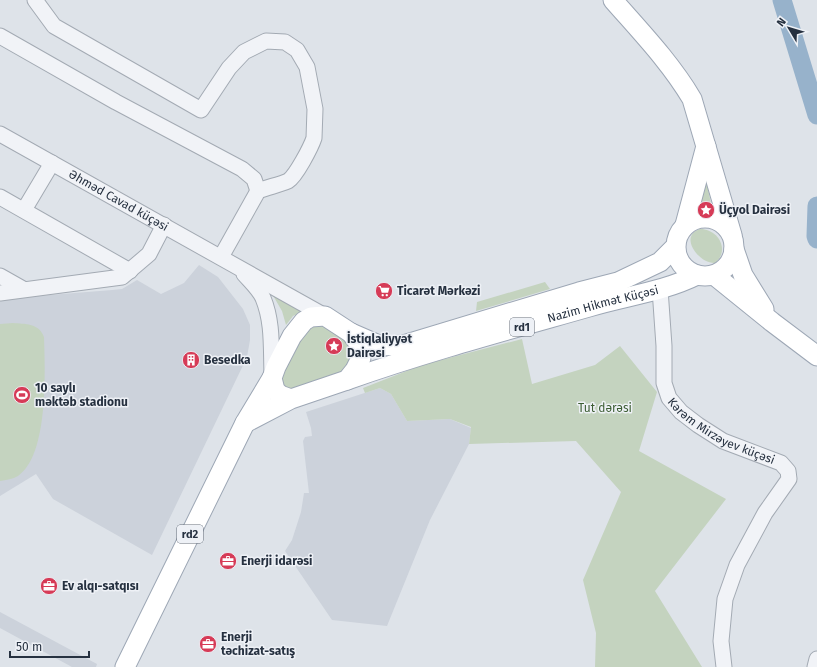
<svg xmlns="http://www.w3.org/2000/svg" width="817" height="667" viewBox="0 0 817 667" font-family="'Fira Sans',sans-serif">
<rect width="100%" height="100%" fill="#dee3e9"/>
<g fill="#ccd2db">
<path d="M199,265L218,277L243,309L250,325V340L247,357L152,555L53,499L36,474L0,496V299L112,290L122,289L137,280L161,294L184,283Z"/>
<path d="M380,388L391,394L407,421L450,419L471,428L469,444L430,520L387,626L332,620L285,551L292,540L301,512L304,493H309L303,441L305,437L312,436L311,428L306,412Z"/>
<path d="M0,612L97,664L96,667H72L0,628Z"/>
</g>
<g fill="#c4d3bf">
<path d="M705,175L713,213L700,211L694,212Z"/>
<path d="M700,229C719,229 730,251 715,263C699,264 678,236 700,229Z"/>
<path d="M545,282L550,289L476,311L477,302Z"/>
<path d="M271,292L302,312L293,316L286,325L282,311Z"/>
<path d="M13,323C25,324 39,323 44,337C45,370 49,455 18,476C13,479 6,480 0,481V324Z"/>
<path d="M318,323L353,346L351,368L290,393L278,378L300,333Z"/>
<path d="M522,339L532,384L595,365L620,346L657,392L639,451L726,499L655,591L702,667H595L596,633L583,580L621,492L576,441L469,444L471,427L450,419L407,421L391,394L380,388L365,393L363,388L422,365Z"/>
</g>
<g fill="none" stroke-linecap="round" stroke-linejoin="round">
<g stroke="#97b2cb" stroke-width="19">
<path d="M782,0L817,115"/>
<path d="M817,206L816,236L817,239"/>
</g>
<defs>
<g id="minor">
<path d="M35,0L54,26L201,110L229,68L244,52L266,41L285,42L297,50L307,67L315,109L314,138C311,147 296,176 288,181C279,185 268,187 258,191L221,257"/>
<path d="M0,36L116,102L242,169L254,179L258,191"/>
<path id="s1" d="M0,134L325,316"/>
<path d="M0,197L130,271"/>
<path d="M24,210L52,163"/>
<path d="M244,274C250,281 259,289 263,298C273,322 271,348 272,374"/>
<path d="M0,276L23,289"/>
<path id="s2" d="M660,289L664,346V383L669,398L681,412L698,425L723,441L781,463L788,471L789,479L765,513L737,565L725,599L721,641L724,667"/>
<path d="M0,293L122,277L149,254L164,225"/>
<path d="M815,667L817,659"/>
</g>
<g id="major">
<path d="M613,0C641,32 670,62 692,99L732,235"/>
<circle cx="705" cy="247" r="29"/>
<path d="M685,225L706,146"/>
<path d="M734,249L743,275L764,309"/>
<path d="M714,275L772,322L817,356"/>
<path d="M351,333L381,346L403,345L579,292L618,282L660,262L675,247"/>
<path id="s3" d="M347,380C426,352 508,330 589,307C625,296 663,292 697,275"/>
<path d="M245,423L291,399L347,380L355,370L361,358L359,344L351,333L325,316L311,317L304,321L292,336L276,367L272,378L275,390L280,395L291,399"/>
<path d="M125,667L245,423L272,378"/>
</g>
</defs>
<use href="#minor" stroke="#a3aab3" stroke-width="17"/>
<use href="#major" stroke="#9da7b5" stroke-width="21"/>
<use href="#minor" stroke="#f1f3f7" stroke-width="15"/>
<use href="#major" stroke="#fff" stroke-width="19"/>
</g>
<defs>
<symbol id="sight-disc" viewBox="-11 -11 22 22"><circle r="9.5" fill="#d63b57" stroke="#eef1f6"/><path d="M0-6L1.8-2.2L6-1.7L2.9 1.2L3.7 5.4L0 3.3L-3.7 5.4L-2.9 1.2L-6-1.7L-1.8-2.2Z" fill="#fff"/></symbol>
<symbol id="supermarket-disc" viewBox="-11 -11 22 22"><circle r="9.5" fill="#d63b57" stroke="#eef1f6"/><path d="M-6-5.5h2.5l.6 2H6L4.5 2H-2.5L-4.4-4H-6ZM-1.5 3.2a1.3 1.3 0 1 0 .1 0ZM3 3.2a1.3 1.3 0 1 0 .1 0Z" fill="#fff"/></symbol>
<symbol id="building-disc" viewBox="-11 -11 22 22"><circle r="9.5" fill="#d63b57" stroke="#eef1f6"/><path d="M-4-6H4V6H1V3H-1V6H-4ZM-2.5-4.3h1.7v1.8h-1.7ZM.8-4.3h1.7v1.8H.8ZM-2.5-1h1.7V.8h-1.7ZM.8-1h1.7V.8H.8Z" fill="#fff"/></symbol>
<symbol id="stadium-disc" viewBox="-11 -11 22 22"><circle r="9.5" fill="#d63b57" stroke="#eef1f6"/><path d="M0-5a6.5 5 0 1 0 0 10a6.5 5 0 1 0 0-10ZM-3.5-1.8h7v3.6h-7Z" fill="#fff"/></symbol>
<symbol id="office-disc" viewBox="-11 -11 22 22"><circle r="9.5" fill="#d63b57" stroke="#eef1f6"/><path d="M-6-3h4V-5.5h4V-3h4V5H-6ZM-1-4.5V-3h2v-1.5ZM-6 0V1H6V0Z" fill="#fff"/></symbol>
</defs>
<g fill-rule="evenodd">
<use href="#sight-disc" x="696" y="200" width="20" height="20"/>
<use href="#supermarket-disc" x="374" y="281" width="20" height="20"/>
<use href="#sight-disc" x="324" y="336" width="20" height="20"/>
<use href="#building-disc" x="181" y="350" width="20" height="20"/>
<use href="#stadium-disc" x="12" y="385" width="20" height="20"/>
<use href="#office-disc" x="218" y="551" width="20" height="20"/>
<use href="#office-disc" x="39" y="576" width="20" height="20"/>
<use href="#office-disc" x="198" y="634" width="20" height="20"/>
</g>
<g text-anchor="middle" dominant-baseline="central" stroke-width="3" stroke-linejoin="round" paint-order="stroke">
<g fill="#eef1f6" stroke="#626b77" stroke-width="1">
<rect x="510" y="318" width="24" height="18" rx="3"/>
<rect x="177" y="525" width="26" height="18" rx="3"/>
</g>
<g font-size="11" font-weight="bold" fill="#263140">
<text x="522" y="327">rd1</text>
<text x="190" y="534">rd2</text>
</g>
<g font-size="12" fill="#263140" stroke="#eef1f6">
<text stroke="none"><textPath href="#s1" startOffset="136">Əhməd Cavad küçəsi</textPath></text>
<text stroke="none"><textPath href="#s3" startOffset="267">Nazim Hikmət Küçəsi</textPath></text>
<text stroke="none"><textPath href="#s2" startOffset="173">Kərəm Mirzəyev küçəsi</textPath></text>
</g>
<g font-size="12" font-weight="bold" fill="#263140" stroke="#eef1f6" text-anchor="start">
<text x="719" y="210">Üçyol Dairəsi</text>
<text x="397" y="291">Ticarət Mərkəzi</text>
<text x="347" y="339">İstiqlaliyyət<tspan x="347" dy="14">Dairəsi</tspan></text>
<text x="204" y="360">Besedka</text>
<text x="35" y="388">10 saylı<tspan x="35" dy="14">məktəb stadionu</tspan></text>
<text x="241" y="561">Enerji idarəsi</text>
<text x="62" y="586">Ev alqı-satqısı</text>
<text x="221" y="637">Enerji<tspan x="221" dy="14">təchizat-satış</tspan></text>
</g>
<g font-size="12" fill="#3c5d33" stroke="#eef1f6">
<text x="605" y="408">Tut dərəsi</text>
</g>
</g>
<g transform="translate(789 28) rotate(308)" stroke="#eef1f6" stroke-width="3" paint-order="stroke">
<path d="M0-3L7 15L0 10L-7 15Z" fill="#263140"/>
<text y="-6" font-size="11" font-weight="bold" text-anchor="middle" fill="#263140">N</text>
</g>
<path d="M10 651v6h79v-6" fill="none" stroke="#263140" stroke-width="2"/>
<text x="16" y="651" font-size="12" fill="#263140" stroke="#eef1f6" stroke-width="3" paint-order="stroke">50 m</text>
</svg>
